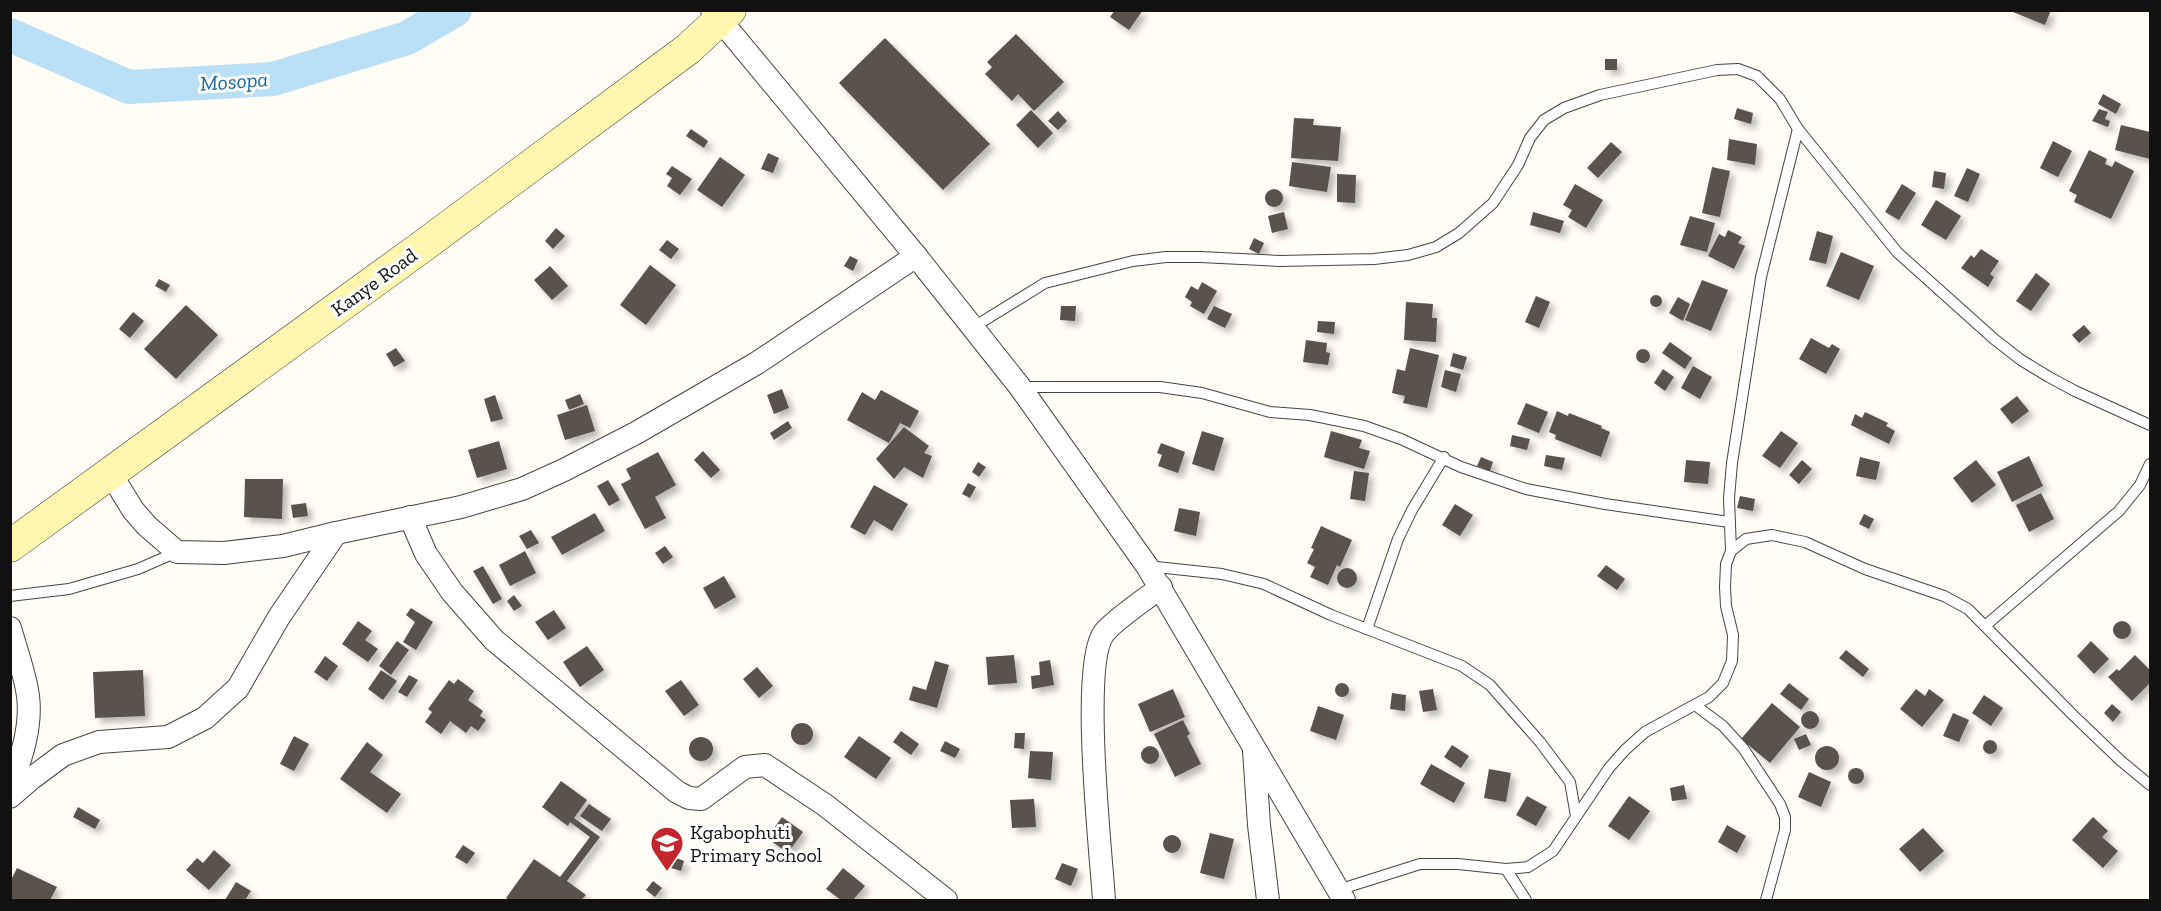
<svg xmlns="http://www.w3.org/2000/svg" width="2161" height="911" viewBox="0 0 2161 911" font-family="'Zilla Slab',serif">
<defs>
<filter id="shadow"><feDropShadow dx="5" dy="5" stdDeviation="3" flood-color="#0004"/></filter>
</defs>
<rect width="100%" height="100%" fill="#fffdf5"/>
<g fill="none" stroke-linecap="round" stroke-linejoin="round">
<path stroke="#b9e0f7" stroke-width="34" d="M10,35L129,87L273,79L407,38L455,10"/>
</g>
<g fill="#5a524d" filter="url(#shadow)">
<path d="M1115,10H1143L1129,30L1110,17Z"/>
<path d="M2008,10H2051L2045,25Z"/>
<path d="M1016,34L1064,82L1034,111L1018,94L1012,101L985,74L992,67L987,62Z"/>
<path d="M885,38L990,144L943,190L839,83Z"/>
<rect x="1605" y="59" width="12" height="11"/>
<path d="M2103,94L2121,104L2116,114L2098,104Z"/>
<path d="M1737,108L1753,113L1751,124L1734,119Z"/>
<path d="M2099,109L2108,112L2105,119L2110,121L2108,127L2092,121Z"/>
<path d="M1031,110L1053,133L1038,148L1016,125Z"/>
<path d="M1058,111L1067,121L1058,130L1048,121Z"/>
<path d="M1294,118L1314,119L1313,125L1341,127L1338,161L1291,158Z"/>
<path d="M2121,125L2150,132V159L2115,150Z"/>
<path d="M691,129L708,141L704,148L686,136Z"/>
<path d="M1729,139L1757,144L1755,165L1727,160Z"/>
<path d="M2053,141L2072,151L2058,177L2040,168Z"/>
<path d="M1611,142L1622,152L1598,178L1587,168Z"/>
<path d="M2089,150L2107,159L2105,164L2112,167L2115,161L2134,171L2111,219L2074,202L2077,195L2069,191Z"/>
<path d="M768,153L779,158L773,173L761,169Z"/>
<path d="M720,157L745,175L722,207L697,190Z"/>
<path d="M1292,162L1331,167L1327,192L1289,186Z"/>
<path d="M672,166L692,179L680,195L667,186L672,178L666,174Z"/>
<path d="M1712,167L1730,171L1720,217L1702,213Z"/>
<path d="M1967,168L1980,174L1968,202L1954,196Z"/>
<path d="M1934,171L1946,173L1944,189L1932,187Z"/>
<path d="M1337,174L1356,175L1355,203L1337,202Z"/>
<path d="M1575,184L1603,200L1586,228L1568,217L1572,210L1563,205Z"/>
<path d="M1902,184L1916,193L1899,220L1885,212Z"/>
<circle cx="1274" cy="198" r="9"/>
<path d="M1936,200L1961,216L1946,240L1921,225Z"/>
<path d="M1284,212L1288,229L1272,233L1268,216Z"/>
<path d="M1533,212L1564,221L1560,233L1530,225Z"/>
<path d="M1690,216L1715,223L1707,252L1680,245Z"/>
<path d="M556,228L565,236L553,249L545,241Z"/>
<path d="M1728,230L1742,237L1738,243L1745,246L1734,269L1708,256L1719,234L1725,237Z"/>
<path d="M1817,231L1833,236L1826,264L1809,260Z"/>
<path d="M1254,238L1264,243L1259,254L1249,249Z"/>
<path d="M667,240L679,249L671,259L659,250Z"/>
<path d="M1981,249L1999,261L1990,274L1994,277L1988,287L1961,268L1971,255L1974,258Z"/>
<path d="M1841,252L1874,266L1859,300L1826,286Z"/>
<path d="M850,256L858,260L853,271L844,266Z"/>
<path d="M650,265L676,285L646,325L620,305Z"/>
<path d="M550,266L568,286L552,300L534,280Z"/>
<path d="M2036,273L2050,284L2031,311L2016,301Z"/>
<path d="M159,279L170,285L166,292L155,286Z"/>
<path d="M1702,280L1728,290L1711,331L1685,320Z"/>
<path d="M1202,282L1217,291L1204,314L1190,306L1192,302L1185,297L1191,286L1198,290Z"/>
<circle cx="1656" cy="301" r="6"/>
<path d="M1536,296L1550,302L1539,328L1525,322Z"/>
<path d="M1678,297L1690,304L1683,321L1669,313Z"/>
<path d="M1406,302L1433,304L1432,318H1437L1436,342L1404,340Z"/>
<path d="M186,305L218,335L176,379L144,349Z"/>
<path d="M1061,306H1076L1075,321L1060,320Z"/>
<path d="M1214,306L1232,314L1225,328L1207,319Z"/>
<path d="M133,312L144,321L130,338L119,329Z"/>
<path d="M1318,321L1335,322L1334,334L1317,332Z"/>
<path d="M2084,325L2091,333L2079,343L2072,335Z"/>
<path d="M1811,338L1829,348L1832,344L1840,349L1826,374L1799,359Z"/>
<path d="M1306,340L1327,343L1326,352L1330,353L1328,365L1303,362Z"/>
<path d="M1670,342L1692,358L1685,369L1662,353Z"/>
<path d="M396,348L405,361L394,367L386,354Z"/>
<path d="M1410,348L1439,355L1427,408L1403,403L1405,396L1392,393L1397,369L1405,371Z"/>
<circle cx="1643" cy="356" r="7"/>
<path d="M1453,353L1467,357L1463,370L1450,366Z"/>
<path d="M1693,366L1712,377L1700,399L1681,388Z"/>
<path d="M1663,369L1674,377L1665,391L1654,383Z"/>
<path d="M1445,370L1461,374L1456,392L1441,387Z"/>
<path d="M782,389L789,408L774,414L767,395Z"/>
<path d="M881,390L919,411L910,428L900,423L889,443L847,420L862,392L875,400Z"/>
<path d="M580,394L584,404L569,410L565,400Z"/>
<path d="M495,395L503,419L491,422L484,399Z"/>
<path d="M2017,396L2029,411L2012,424L2000,409Z"/>
<path d="M1526,403L1548,412L1539,433L1517,424Z"/>
<path d="M587,405L595,431L565,440L557,415Z"/>
<path d="M1557,411L1568,416L1569,413L1602,426L1601,428L1610,432L1601,457L1555,439L1556,435L1549,432Z"/>
<path d="M1865,412L1888,423L1886,426L1895,431L1889,444L1851,425L1855,414L1862,418Z"/>
<path d="M788,421L792,428L774,440L770,433Z"/>
<path d="M904,427L929,446L924,453L932,456L923,478L904,467L894,479L876,459Z"/>
<path d="M1202,431L1224,438L1214,471L1192,464Z"/>
<path d="M1331,431L1362,440L1359,448L1370,451L1364,469L1324,457Z"/>
<path d="M1781,431L1798,443L1780,468L1762,456Z"/>
<path d="M1512,435L1530,439L1527,450L1510,446Z"/>
<path d="M499,441L507,469L477,478L468,450Z"/>
<path d="M1161,443L1185,452L1178,473L1158,466L1162,455L1157,453Z"/>
<path d="M703,451L720,470L711,478L694,460Z"/>
<path d="M658,452L676,485L655,497L666,518L645,529L621,484L631,479L626,469Z"/>
<path d="M1546,455L1565,458L1562,470L1544,466Z"/>
<path d="M2029,456L2043,486L2012,502L1997,472Z"/>
<path d="M1481,457L1493,462L1490,471L1477,466Z"/>
<path d="M1860,457L1880,462L1876,480L1856,476Z"/>
<path d="M1686,460L1710,462L1708,484L1684,482Z"/>
<path d="M1802,460L1812,469L1799,484L1789,475Z"/>
<path d="M1976,460L1996,485L1972,503L1953,478Z"/>
<path d="M978,462L986,467L979,477L972,472Z"/>
<path d="M1354,471L1369,473L1365,501L1350,499Z"/>
<path d="M245,479H283L282,519L244,517Z"/>
<path d="M608,480L620,500L609,506L597,486Z"/>
<path d="M968,483L976,487L970,498L962,494Z"/>
<path d="M874,485L908,504L892,531L874,520L865,535L850,527Z"/>
<path d="M2041,493L2054,519L2029,532L2016,505Z"/>
<path d="M1740,496L1755,499L1753,511L1737,508Z"/>
<path d="M306,503L308,516L293,518L291,505Z"/>
<path d="M1455,504L1473,515L1460,536L1442,525Z"/>
<path d="M1179,508L1200,512L1196,536L1174,531Z"/>
<path d="M595,513L605,531L562,555L551,537Z"/>
<path d="M1864,514L1874,519L1869,529L1859,524Z"/>
<path d="M1321,526L1352,540L1340,567L1337,565L1328,585L1310,577L1315,567L1307,563L1314,549L1311,548Z"/>
<path d="M531,530L539,543L527,549L519,536Z"/>
<path d="M665,546L673,557L663,564L655,553Z"/>
<path d="M525,551L536,573L510,586L499,565Z"/>
<path d="M1606,565L1625,579L1617,590L1597,576Z"/>
<path d="M483,566L502,599L493,604L473,571Z"/>
<circle cx="1347" cy="578" r="10"/>
<path d="M724,576L736,597L715,609L703,588Z"/>
<path d="M514,595L522,606L514,611L507,601Z"/>
<path d="M411,608L433,622L416,650L403,642L415,622L406,615Z"/>
<path d="M554,610L566,628L548,640L535,622Z"/>
<path d="M358,621L372,631L365,640L378,649L368,662L342,644Z"/>
<circle cx="2122" cy="630" r="9"/>
<path d="M397,641L409,650L391,675L379,666Z"/>
<path d="M2091,641L2109,659L2094,674L2077,656Z"/>
<path d="M587,646L604,670L580,687L563,662Z"/>
<path d="M1846,650L1869,669L1863,677L1839,658Z"/>
<path d="M1014,655L1017,683L988,685L986,657Z"/>
<path d="M2135,655L2150,670V683L2132,701L2108,677L2117,669L2119,671Z"/>
<path d="M325,656L338,666L327,681L314,672Z"/>
<path d="M1050,660L1054,685L1032,689L1031,676L1040,675L1039,662Z"/>
<path d="M935,661L949,665L937,708L909,700L913,686L926,690Z"/>
<path d="M757,667L773,686L759,698L743,679Z"/>
<path d="M143,670L145,716L95,718L93,672Z"/>
<path d="M381,670L397,681L383,700L368,689Z"/>
<path d="M409,675L418,680L407,697L398,692Z"/>
<path d="M458,679L474,691L468,700L483,711L480,716L486,720L478,731L471,726L466,733L450,721L441,734L425,722L432,712L428,709L449,680L454,684Z"/>
<path d="M681,680L699,705L684,716L665,691Z"/>
<circle cx="1342" cy="690" r="7"/>
<path d="M1789,683L1809,699L1801,710L1780,694Z"/>
<path d="M1173,689L1185,717L1150,732L1138,704Z"/>
<path d="M1433,689L1437,710L1423,712L1419,691Z"/>
<path d="M1916,689L1925,696L1929,689L1944,700L1922,727L1900,709Z"/>
<path d="M1392,693L1406,695L1405,711L1390,709Z"/>
<path d="M1984,695L2003,708L1991,726L1972,713Z"/>
<path d="M1772,703L1800,727L1770,763L1741,739Z"/>
<path d="M2112,704L2121,712L2113,722L2104,713Z"/>
<path d="M1318,706L1344,715L1336,740L1310,731Z"/>
<circle cx="1810" cy="720" r="9"/>
<path d="M1953,713L1969,720L1959,742L1943,736Z"/>
<path d="M1183,720L1190,734L1187,736L1201,764L1175,777L1154,734Z"/>
<circle cx="802" cy="734" r="11"/>
<path d="M901,731L919,744L911,755L893,742Z"/>
<path d="M1015,733H1025L1024,749L1014,748Z"/>
<path d="M1806,734L1811,745L1799,750L1794,739Z"/>
<path d="M294,736L309,744L294,771L280,764Z"/>
<path d="M859,736L891,758L876,779L844,757Z"/>
<circle cx="701" cy="749" r="12"/>
<circle cx="1990" cy="747" r="7"/>
<path d="M945,741L960,749L955,758L940,751Z"/>
<path d="M367,742L383,755L370,772L401,794L387,813L340,779Z"/>
<path d="M1452,745L1469,756L1461,768L1444,757Z"/>
<circle cx="1150" cy="755" r="9"/>
<circle cx="1827" cy="758" r="12"/>
<path d="M1030,751L1053,752L1051,780L1028,778Z"/>
<path d="M1431,764L1465,783L1454,803L1420,784Z"/>
<circle cx="1856" cy="776" r="8"/>
<path d="M1489,769L1511,773L1506,802L1484,798Z"/>
<path d="M1809,772L1831,782L1821,807L1798,797Z"/>
<path d="M561,781L587,800L574,818L600,837L567,881L586,895L581,900H510L506,898L534,859L560,877L590,837L570,822L568,826L542,807Z"/>
<path d="M1684,785L1687,799L1672,801L1670,788Z"/>
<path d="M1527,796L1547,807L1536,826L1516,815Z"/>
<path d="M1629,796L1650,811L1629,840L1608,826Z"/>
<path d="M1034,799L1036,827L1012,828L1010,800Z"/>
<path d="M589,804L611,819L602,831L580,816Z"/>
<path d="M78,807L100,820L95,829L73,817Z"/>
<path d="M782,817L803,832L788,853L767,838Z"/>
<path d="M2093,817L2108,831L2102,837L2118,851L2103,868L2072,840Z"/>
<path d="M1727,825L1746,836L1737,853L1718,842Z"/>
<path d="M1923,828L1944,851L1920,872L1899,849Z"/>
<path d="M1210,833L1234,839L1224,879L1200,873Z"/>
<circle cx="1172" cy="844" r="9"/>
<path d="M463,845L475,853L467,864L455,857Z"/>
<path d="M214,850L231,865L209,890L186,870L197,858L203,863Z"/>
<path d="M674,857L684,861L681,871L671,868Z"/>
<path d="M1062,863L1078,869L1071,886L1055,879Z"/>
<path d="M17,868L57,887L50,900H10V882Z"/>
<path d="M843,868L865,886L853,900H841L826,889Z"/>
<path d="M653,881L662,888L655,897L646,890Z"/>
<path d="M236,882L251,891L245,900H225Z"/>
</g>
<g fill="none" stroke-linecap="round" stroke-linejoin="round">
<defs>
<g id="lane">
<path d="M972,328L1045,283L1133,261L1166,257H1200L1280,261L1374,259L1408,255L1436,247L1459,233L1493,203L1518,165L1530,138L1544,120L1564,108L1600,95L1717,70L1738,69L1757,76L1780,99L1798,129L1897,252L1994,339L2021,360L2049,377L2075,391L2150,425"/>
<path d="M1020,387H1160L1202,393L1270,412L1310,415L1364,426L1401,439L1461,467L1526,489L1605,504L1729,522"/>
<path d="M1731,551L1746,539L1772,535L1805,542L1865,569L1944,596L1968,609L2073,715L2121,761L2150,785"/>
<path d="M1147,566L1222,574L1264,584L1331,615L1462,666L1490,685L1540,742L1570,782L1576,816"/>
<path d="M10,596L69,589L138,569L177,552"/>
<path d="M1985,626L2119,511L2140,485L2150,464"/>
<path d="M1367,629L1398,539L1412,510L1444,457"/>
<path d="M1695,705L1723,726L1743,748L1780,804L1785,817V830L1766,900"/>
<path d="M1506,869L1526,900"/>
<path d="M1338,890L1420,864H1458L1506,869L1528,867L1553,851L1609,768L1625,750L1645,732L1709,697L1723,683L1732,661L1733,635L1726,606L1725,587L1726,564L1731,551L1729,498L1732,463L1761,277L1798,129"/>
</g>
<g id="street">
<path d="M712,10L916,256L1020,387L1147,566L1344,900"/>
<path d="M111,474L133,510L147,526L177,552L224,553L283,546L336,533L461,507L522,489L564,470L636,433L757,363L916,256"/>
<path d="M410,517L426,554L452,592L494,640L677,792L689,798L701,799L745,767L765,765L825,805L946,900"/>
<path d="M10,628C16,650 25,673 28,696C32,727 21,759 10,787"/>
<path d="M1254,750L1259,825L1268,900"/>
<path d="M10,797L32,778L63,755L99,742L168,737L205,718L238,688L279,617L336,533"/>
<path d="M1104,900C1101,853 1080,664 1104,633C1114,620 1146,599 1161,587"/>
</g>
<path id="secondary" d="M10,546L427,243L688,49L730,10"/>
</defs>
<use href="#lane" stroke="#444" stroke-width="12"/>
<use href="#street" stroke="#444" stroke-width="24"/>
<use href="#secondary" stroke="#333" stroke-width="33"/>
<use href="#lane" stroke="#fff" stroke-width="10"/>
<use href="#street" stroke="#fff" stroke-width="22"/>
<use href="#secondary" stroke="#fff6b0" stroke-width="32"/>
</g>
<defs>
<symbol id="school-pin" viewBox="-11 -11 22 30"><path d="M0 17L-7.5 6A9.5 9.5 0 1 1 7.5 6Z" fill="#c4262e" stroke="#fff"/><path d="M0-5L7-2L0 1L-7-2ZM-4 1L0 2.5L4 1V4Q0 6-4 4Z" fill="#fff"/></symbol>
</defs>
<g fill-rule="evenodd">
<use href="#school-pin" x="648" y="824" width="38" height="52"/>
</g>
<g text-anchor="middle" dominant-baseline="central" stroke-width="6" stroke-linejoin="round" paint-order="stroke">
<g font-size="20" fill="#111" stroke="#fff">
<text transform="translate(374 282) rotate(-36)">Kanye Road</text>
</g>
<g font-size="20" fill="#111" stroke="#fff" text-anchor="start">
<text x="690" y="832">Kgabophuti<tspan x="690" dy="23">Primary School</tspan></text>
</g>
<g font-size="21" font-style="italic" fill="#1768a6" stroke="#fff">
<text transform="translate(234 81) rotate(-4)">Mosopa</text>
</g>
</g>
<rect width="2161" height="911" fill="none" stroke="#111111" stroke-width="24"/>
</svg>
